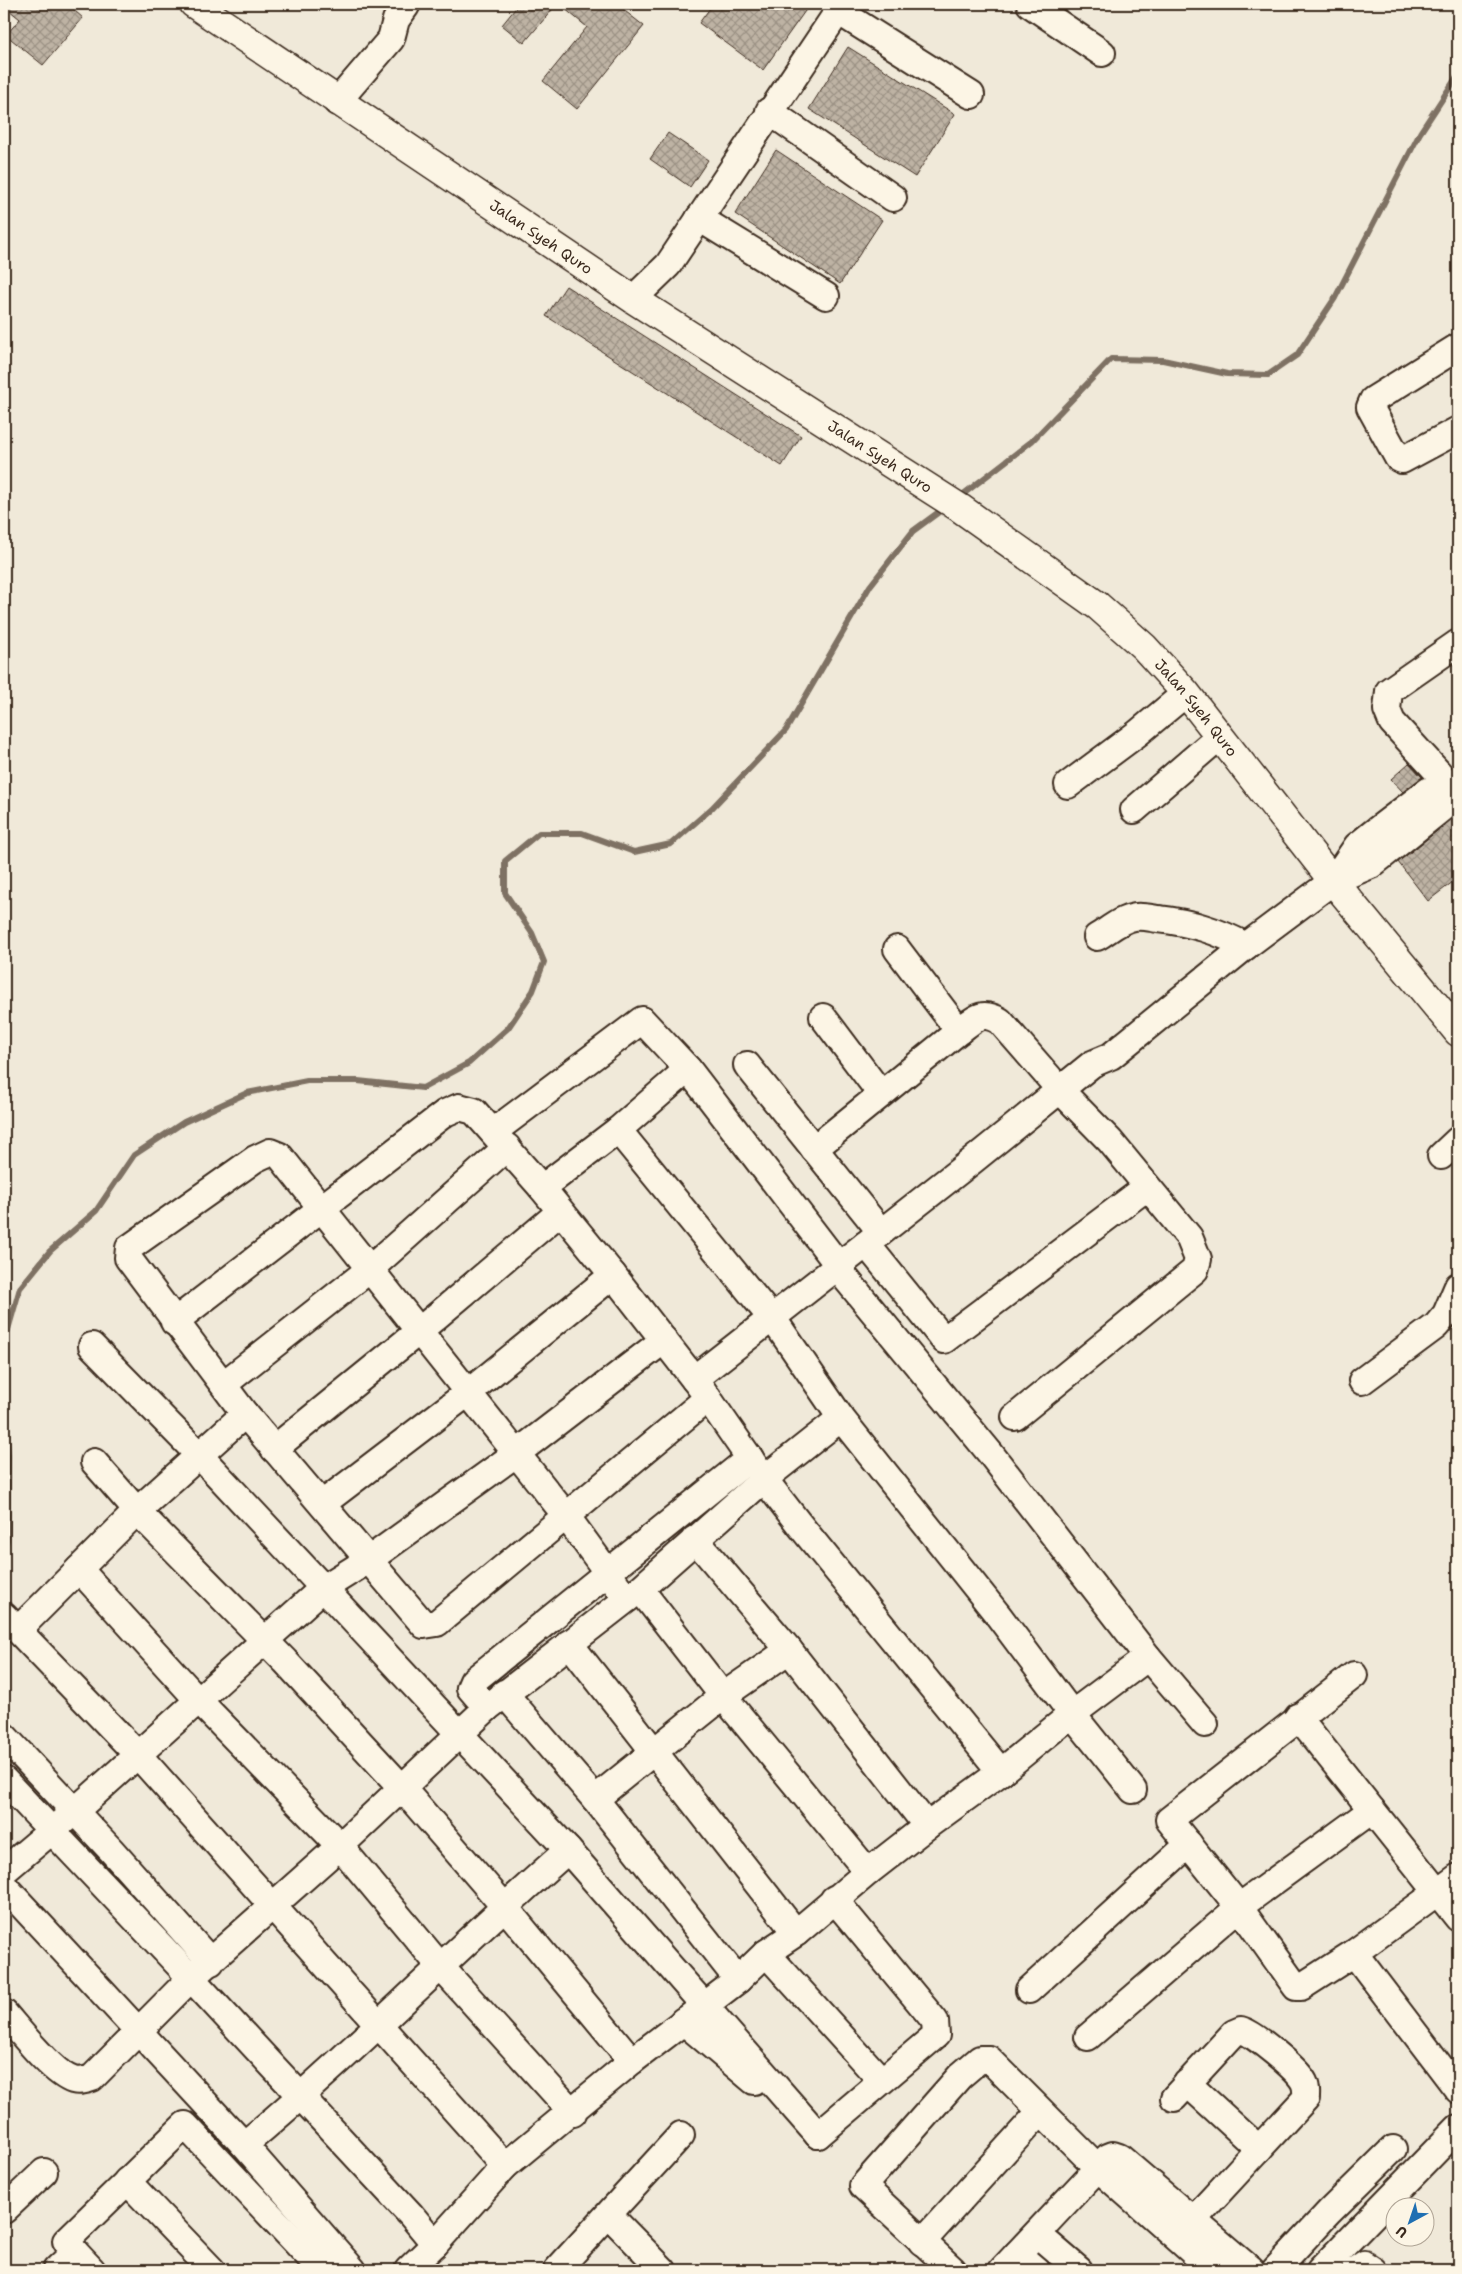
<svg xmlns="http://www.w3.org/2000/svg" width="1462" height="2274" viewBox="0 0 1462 2274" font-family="'Shantell Sans',sans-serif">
<defs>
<pattern id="building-cross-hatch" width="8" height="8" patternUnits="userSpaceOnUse" patternTransform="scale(1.25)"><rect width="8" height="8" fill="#beb3a4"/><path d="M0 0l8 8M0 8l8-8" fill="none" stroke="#9c9285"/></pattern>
</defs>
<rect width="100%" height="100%" fill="#f0e9d9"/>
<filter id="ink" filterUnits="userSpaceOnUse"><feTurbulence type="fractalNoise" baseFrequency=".02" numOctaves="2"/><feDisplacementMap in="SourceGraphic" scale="10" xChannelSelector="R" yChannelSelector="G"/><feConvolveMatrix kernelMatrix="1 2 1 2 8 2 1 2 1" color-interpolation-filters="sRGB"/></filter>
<g filter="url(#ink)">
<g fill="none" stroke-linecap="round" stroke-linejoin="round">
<g stroke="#7e7163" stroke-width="6">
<path d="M957,499L1032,441L1111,359L1163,360L1227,374L1268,375L1297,355L1335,298L1420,133L1458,75"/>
<path d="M4,1372L5,1340L20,1288L50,1251L96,1211L134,1155L184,1122L247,1093L307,1081H358L423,1088L469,1063L508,1028L533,991L544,962L532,933L505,893V861L539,833H582L634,852L671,844L712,808L786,730L870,586L913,531L947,506"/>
<path d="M4,1403L8,1456L7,1540L4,1550"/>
</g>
</g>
<g fill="url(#building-cross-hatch)" stroke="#3b2a1e">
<path d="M4,4H67L83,18L43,65L6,35L20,19L4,6Z"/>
<path d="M519,4H557L524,43L502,25Z"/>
<path d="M559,4H616L644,26L577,109L543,81L587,27Z"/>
<path d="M713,4H810L763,70L699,23Z"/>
<path d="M848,47L955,114L915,177L809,109Z"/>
<path d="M668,133L708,160L690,187L650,159Z"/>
<path d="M776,150L882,220L840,284L735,214Z"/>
<path d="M566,286L801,436L782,466L546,316Z"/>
<path d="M1409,763L1422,777L1403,792L1391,779Z"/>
<path d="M1458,809V878L1428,901L1398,862L1451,820Z"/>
</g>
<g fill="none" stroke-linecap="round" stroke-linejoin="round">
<defs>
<g id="minor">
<path d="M1030,4L1102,53"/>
<path d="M838,11L971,95"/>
<path d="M337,102L391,39L396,20L406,6"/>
<path d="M769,111L893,198"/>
<path d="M699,218L826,296"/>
<path d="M633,299L668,265L843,4"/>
<path d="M1458,347L1373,400L1370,407L1398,458L1402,460L1458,430"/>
<path d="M1458,643L1389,691L1387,710L1392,722L1458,794"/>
<path d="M1068,785L1138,733L1186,693"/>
<path d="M1134,810L1220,736"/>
<path d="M1333,881L1357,846L1373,833L1428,791L1452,788"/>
<path d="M1097,937C1109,930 1121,919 1135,917C1142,916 1151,918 1158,919C1192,923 1216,930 1246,946"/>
<path d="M897,949L959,1031"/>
<path d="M823,1017L881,1094"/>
<path d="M747,1065L881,1232"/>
<path d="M618,1130L778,1326L841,1418L998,1615L1072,1714L1133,1790"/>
<path d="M493,1132L642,1020L688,1069L839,1266L843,1275L990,1453L1148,1657L1205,1724"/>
<path d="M814,1149L959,1031C975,1019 981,1010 1000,1021L1061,1091L1110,1141L1189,1237L1198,1259L1195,1270L1015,1417"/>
<path d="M1441,1156L1458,1140"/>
<path d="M542,1188L618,1130L688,1069"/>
<path d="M865,1245L872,1251L944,1340L1147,1187"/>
<path d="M174,1322L445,1113L459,1107L474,1111L542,1188L613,1275L701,1388L764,1479L799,1524L1001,1772"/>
<path d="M92,1346L200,1456L568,1850L818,2135"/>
<path d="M694,1379L972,1161L1092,1064L1111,1056L1246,946L1333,881L1371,865L1442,808L1452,788L1458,783"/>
<path d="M1362,1381L1436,1326L1446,1314L1458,1286"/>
<path d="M224,1384L370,1269L507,1147"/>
<path d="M245,1414L137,1511L79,1569L198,1700L340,1846L440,1966L573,2113"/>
<path d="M841,1418L764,1479L640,1589L487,1708L340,1846L191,1978L411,2215L435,2244L505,2166L632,2061L738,1980L766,1953L796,1933L868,1872L927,1826L1001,1772L1072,1714L1148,1657"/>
<path d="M274,1449L419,1331L560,1212"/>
<path d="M94,1462L137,1511L285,1661L402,1788L504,1906L632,2061"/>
<path d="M322,1504L469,1392L613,1275"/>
<path d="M695,1539L789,1650L927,1826"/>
<path d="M640,1589L723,1696L868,1872"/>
<path d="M627,1599L567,1517L280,1156L270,1152L255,1159L129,1248L128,1258L245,1414L424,1625L437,1623L708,1398"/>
<path d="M4,1616L138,1755L505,2166"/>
<path d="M18,1630L79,1569"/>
<path d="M569,1643L796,1933"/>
<path d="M1354,1675L1169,1820L1239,1907L1296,1987H1301L1354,1953L1458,1877"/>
<path d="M504,1693L595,1799L738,1980"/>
<path d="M487,1708L470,1688L473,1681L750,1458"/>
<path d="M1298,1717L1458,1918"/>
<path d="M4,1736L111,1850L211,1962"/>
<path d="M4,1780L191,1978L92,2078C86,2080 80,2082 73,2080C53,2074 18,2029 4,2013"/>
<path d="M595,1799L723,1696L789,1650"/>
<path d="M4,1871L75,1811L322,1589L370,1559L517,1453L664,1340"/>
<path d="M4,1886L244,2145L353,2270"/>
<path d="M766,1953L881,2080"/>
<path d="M1354,1953L1458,2090"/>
<path d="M1029,1990L1189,1844"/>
<path d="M683,2021L754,2081"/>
<path d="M1088,2037L1239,1907L1372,1810"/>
<path d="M1187,2083L1259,2149"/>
<path d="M1174,2098L1234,2033L1241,2030C1254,2033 1298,2070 1304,2082C1307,2088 1306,2092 1306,2098L1194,2219"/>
<path d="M818,2135L936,2035L935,2021L834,1899"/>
<path d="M244,2145C356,2051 458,1946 568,1850"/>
<path d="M127,2181L212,2270"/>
<path d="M4,2210L44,2172"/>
<path d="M609,2215L663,2270"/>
<path d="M1037,2234L1079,2270"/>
<path d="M922,2242L1040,2112"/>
<path d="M75,2252L92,2270"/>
<path d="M1017,2254L1036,2270"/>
<path d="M56,2270L75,2252L66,2241L185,2125L322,2270"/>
<path d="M408,2270L435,2244"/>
<path d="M557,2270L681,2135"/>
<path d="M953,2270L863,2186L960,2076L980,2059H989L1098,2168L1213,2270"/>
<path d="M1002,2270L1108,2157L1113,2155L1119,2157L1251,2270"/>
<path d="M1275,2270L1329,2212L1393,2149"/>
<path d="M1320,2270L1458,2128"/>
<path d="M1355,2270L1364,2264L1373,2270"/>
</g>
<g id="major">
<path id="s1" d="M194,4L633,299L960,508L1098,606L1144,647L1186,693L1333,881L1458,1032"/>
</g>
</defs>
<use href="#minor" stroke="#3b2a1e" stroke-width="30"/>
<use href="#major" stroke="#3b2a1e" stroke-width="31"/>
<use href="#minor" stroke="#fcf5e5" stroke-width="26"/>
<use href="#major" stroke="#fcf5e5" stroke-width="28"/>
</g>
</g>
<g text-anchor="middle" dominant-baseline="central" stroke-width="4" stroke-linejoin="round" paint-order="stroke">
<g font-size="15" fill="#3b2a1e" stroke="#fcf5e5">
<text stroke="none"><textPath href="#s1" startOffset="418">Jalan Syeh Quro</textPath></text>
<text stroke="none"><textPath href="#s1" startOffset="822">Jalan Syeh Quro</textPath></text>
<text stroke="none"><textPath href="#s1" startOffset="1228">Jalan Syeh Quro</textPath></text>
</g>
</g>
<rect width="1462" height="2274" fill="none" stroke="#fcf5e5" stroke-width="20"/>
<rect x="10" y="10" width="1442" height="2254" fill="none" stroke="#3b2a1e" stroke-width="2" filter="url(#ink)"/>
<g transform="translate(1410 2222) rotate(220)"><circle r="24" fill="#fcf5e5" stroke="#afa495"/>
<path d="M0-4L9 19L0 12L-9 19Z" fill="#1f6fb2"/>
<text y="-8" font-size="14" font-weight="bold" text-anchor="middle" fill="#3b2a1e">U</text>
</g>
</svg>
